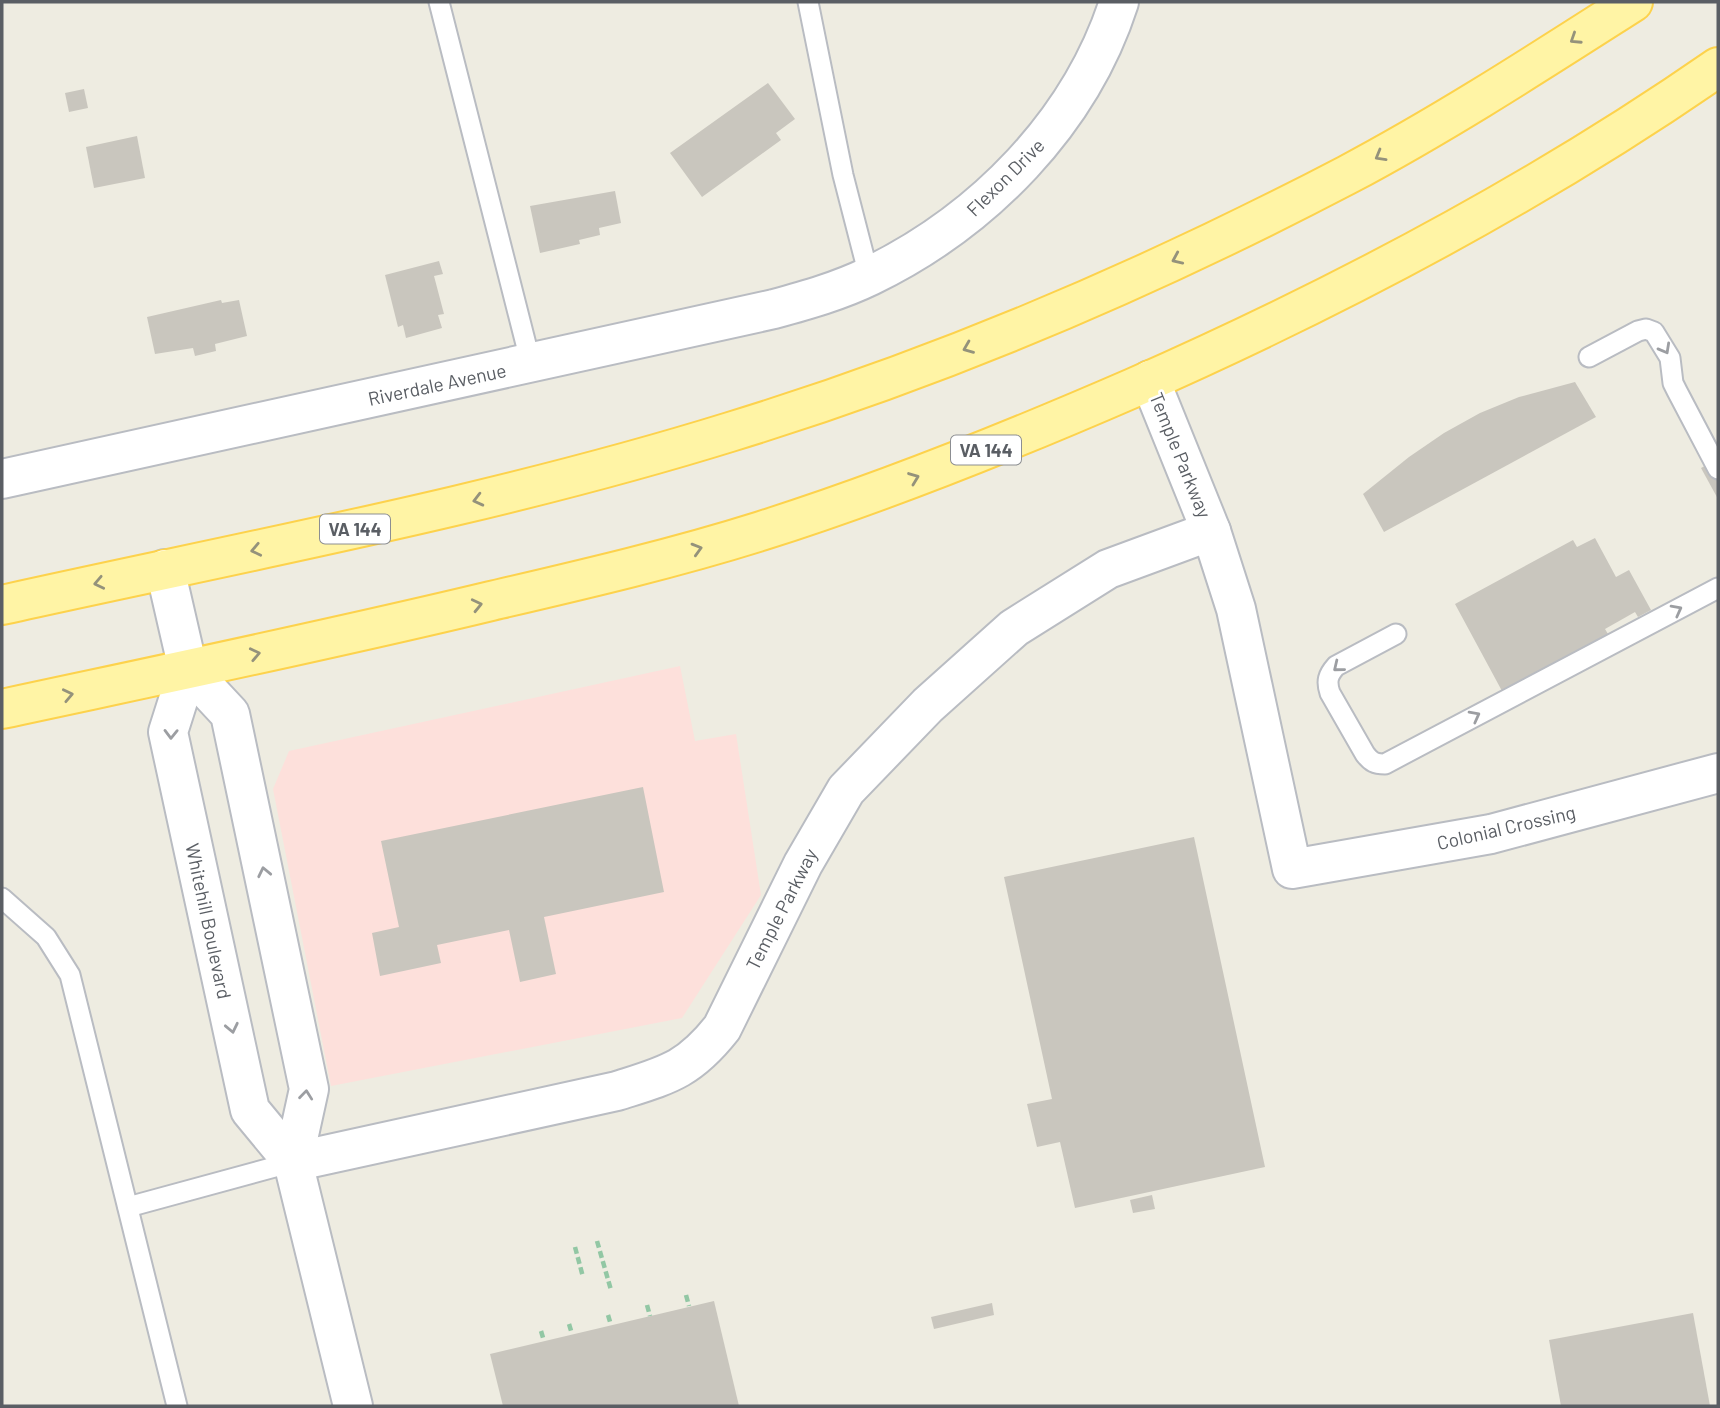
<svg xmlns="http://www.w3.org/2000/svg" width="1720" height="1408" viewBox="0 0 1720 1408" font-family="Barlow,sans-serif">
<rect width="100%" height="100%" fill="#eeece1"/>
<path fill="#fde0db" d="M680,666L695,741L736,734L761,895L682,1018L331,1086L273,789L289,751Z"/>
<g fill="#c9c6be">
<path d="M768,83L795,119L776,133L781,140L702,197L670,153Z"/>
<path d="M84,89L88,108L69,112L65,93Z"/>
<path d="M137,136L145,178L94,188L86,147Z"/>
<path d="M615,191L621,223L599,228L600,235L579,240L580,244L540,253L530,206Z"/>
<path d="M439,261L443,274L434,276L444,314L438,315L442,328L406,338L403,325L398,327L385,275Z"/>
<path d="M221,300L222,303L239,300L247,336L215,344L216,351L195,356L193,348L155,354L147,317Z"/>
<path d="M1575,382L1596,417L1384,532L1363,494L1409,457L1444,433L1480,413L1519,397Z"/>
<path d="M1718,459V499L1701,468Z"/>
<path d="M1595,538L1616,577L1629,570L1651,610L1638,617L1635,612L1605,629L1608,634L1502,691L1455,604L1573,540L1577,547Z"/>
<path d="M643,787L664,892L544,917L556,974L520,982L509,930L437,945L441,963L380,976L372,933L399,927L381,841Z"/>
<path d="M1194,837L1265,1167L1075,1208L1060,1142L1037,1147L1027,1104L1052,1099L1004,877Z"/>
<path d="M1152,1195L1155,1209L1133,1213L1130,1200Z"/>
<path d="M714,1301L739,1406H503L490,1354Z"/>
<path d="M992,1303L994,1315L934,1329L931,1317Z"/>
<path d="M1693,1313L1710,1406H1561L1549,1340Z"/>
</g>
<g fill="none" stroke-linecap="round" stroke-linejoin="round">
<defs>
<g id="lane">
<path d="M439,2L531,364"/>
<path d="M808,2L843,175L869,276"/>
<path d="M1589,357L1638,331L1646,329L1654,332L1670,358L1673,383L1677,391L1718,469"/>
<path d="M1396,634L1336,666C1328,675 1326,681 1330,693L1365,754C1371,762 1375,764 1385,764L1718,588"/>
<path d="M2,898L46,937L70,975L177,1406"/>
<path d="M128,1207L293,1162"/>
</g>
<g id="street">
<path d="M1150,380L1211,531L1236,609L1292,869L1491,834L1718,773"/>
<path d="M2,479L774,309C807,300 839,291 870,276C983,221 1080,123 1119,2"/>
<path d="M165,569L188,669L230,714L309,1089L293,1162"/>
<path d="M188,669L168,732L250,1110L293,1162L353,1406"/>
<path d="M293,1162L617,1091C667,1075 688,1071 722,1028L803,864L846,790L928,705L1014,628L1108,569L1211,531"/>
</g>
<g id="primary">
<path d="M2,605C245,551 491,506 730,432C943,367 1150,278 1347,175C1445,123 1539,62 1633,2"/>
<path d="M2,709C165,674 329,640 491,601C581,580 672,559 761,531C888,491 1011,441 1133,388C1337,298 1535,194 1718,67"/>
</g>
</defs>
<use href="#lane" stroke="#b9bcc2" stroke-width="23"/>
<use href="#street" stroke="#b9bcc2" stroke-width="42"/>
<use href="#primary" stroke="#fdd24c" stroke-width="42"/>
<g stroke="#92c7a4" stroke-width="4.5" stroke-dasharray="7 3.5" stroke-linecap="butt">
<path d="M597,1241L611,1290"/>
<path d="M575,1247L583,1277"/>
<path d="M686,1295L689,1306"/>
<path d="M647,1305L650,1316"/>
<path d="M608,1315L611,1325"/>
<path d="M569,1324L572,1334"/>
<path d="M541,1331L544,1341"/>
</g>
<use href="#lane" stroke="#fff" stroke-width="19"/>
<use href="#street" stroke="#fff" stroke-width="38"/>
<use href="#primary" stroke="#fff4a5" stroke-width="38"/>
</g>
<defs><path id="oneway-chevron" d="M-2-3.5L2.5 0L-2 3.5" fill="none" stroke-width="1.6" stroke-linecap="round" stroke-linejoin="round" transform="scale(1.75)"/></defs>
<g stroke="#94927b">
<use href="#oneway-chevron" transform="translate(1575 39) rotate(147)"/>
<use href="#oneway-chevron" transform="translate(1380 156) rotate(150)"/>
<use href="#oneway-chevron" transform="translate(1177 259) rotate(156)"/>
<use href="#oneway-chevron" transform="translate(968 348) rotate(158)"/>
<use href="#oneway-chevron" transform="translate(914 478) rotate(-21)"/>
<use href="#oneway-chevron" transform="translate(478 500) rotate(166)"/>
<use href="#oneway-chevron" transform="translate(697 549) rotate(-16)"/>
<use href="#oneway-chevron" transform="translate(256 550) rotate(168)"/>
<use href="#oneway-chevron" transform="translate(99 583) rotate(168)"/>
<use href="#oneway-chevron" transform="translate(477 605) rotate(-13)"/>
<use href="#oneway-chevron" transform="translate(255 654) rotate(-12)"/>
<use href="#oneway-chevron" transform="translate(68 695) rotate(-12)"/>
</g>
<g stroke="#9c9ea2">
<use href="#oneway-chevron" transform="translate(1665 349) rotate(61)"/>
<use href="#oneway-chevron" transform="translate(1677 610) rotate(-28)"/>
<use href="#oneway-chevron" transform="translate(1338 667) rotate(141)"/>
<use href="#oneway-chevron" transform="translate(1475 716) rotate(-28)"/>
<use href="#oneway-chevron" transform="translate(171 734) rotate(91)"/>
<use href="#oneway-chevron" transform="translate(264 872) rotate(-102)"/>
<use href="#oneway-chevron" transform="translate(232 1028) rotate(78)"/>
<use href="#oneway-chevron" transform="translate(306 1095) rotate(-84)"/>
</g>
<g text-anchor="middle" dominant-baseline="central" stroke-width="5" stroke-linejoin="round" paint-order="stroke">
<g fill="#fff" stroke="#8c8e92" stroke-width="2">
<rect x="951" y="435.5" width="70" height="29" rx="5"/>
<rect x="320" y="514.5" width="70" height="29" rx="5"/>
</g>
<g font-size="18" font-weight="bold" fill="#5a5e64">
<text x="986" y="450">VA 144</text>
<text x="355" y="529">VA 144</text>
</g>
<g font-size="19" fill="#5a5e64" stroke="#fff">
<text transform="translate(1005 177) rotate(-45)">Flexon Drive</text>
<text transform="translate(437 384) rotate(-12)">Riverdale Avenue</text>
<text transform="translate(1181 455) rotate(68)">Temple Parkway</text>
<text transform="translate(1506 827) rotate(-13)">Colonial Crossing</text>
<text transform="translate(781 909) rotate(-63)">Temple Parkway</text>
<text transform="translate(209 921) rotate(78)">Whitehill Boulevard</text>
</g>
</g>
<rect width="1720" height="1408" fill="none" stroke="#5a5e64" stroke-width="7"/>
</svg>
